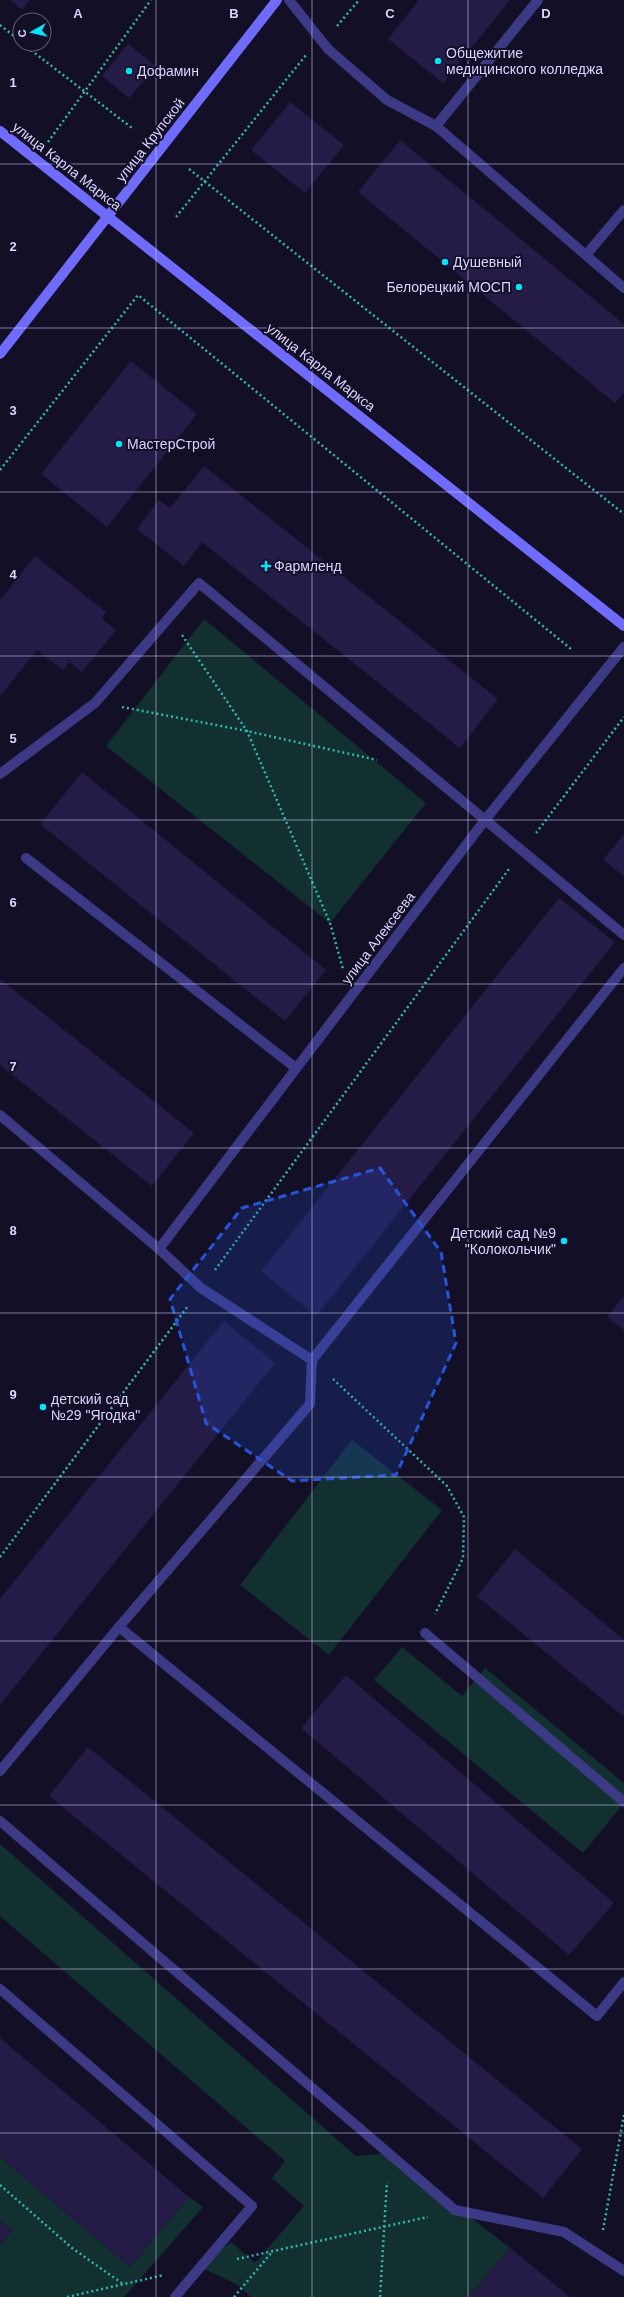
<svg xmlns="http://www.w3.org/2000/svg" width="624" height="2297" viewBox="0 0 624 2297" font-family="Arial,sans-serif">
<rect width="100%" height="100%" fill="#130f26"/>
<g fill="#12302f">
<path d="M204,619L426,803L330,923L106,746Z"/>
<path d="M352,1440L442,1510L329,1655L240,1585Z"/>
<path d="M402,1647L462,1696L485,1668L624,1783V1803L583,1853L374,1680Z"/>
<path d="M0,1844L356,2156L388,2153L510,2248L469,2297H251L236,2284L200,2267L231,2242L255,2263L304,2206L272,2178L285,2161L0,1916Z"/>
<path d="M0,2157L130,2267L189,2197L203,2207L124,2297H0V2246L12,2230L0,2221Z"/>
</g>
<g fill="#241b47">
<path d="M10,0H30L22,10Z"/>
<path d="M419,0H510L443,83L388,39Z"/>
<path d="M128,44L156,66L129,98L102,76Z"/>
<path d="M290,102L344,145L305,193L251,150Z"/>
<path d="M400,140L624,324V393L615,403L358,192Z"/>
<path d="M131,361L197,414L107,527L41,474Z"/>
<path d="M204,466L498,699L460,748L202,542L184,566L137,529L159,500L170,508Z"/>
<path d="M35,556L106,612L102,619L116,630L82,672L69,662L63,670L37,650L0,696V600Z"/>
<path d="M82,772L326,970L285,1021L40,824Z"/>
<path d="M624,834V876L603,860Z"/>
<path d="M559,898L615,942L316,1316L261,1271Z"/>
<path d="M0,979L194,1133L152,1186L0,1065Z"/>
<path d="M624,1296V1330L607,1317Z"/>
<path d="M224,1321L275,1363L0,1705V1599Z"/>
<path d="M515,1549L624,1640V1717L477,1596Z"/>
<path d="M346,1675L614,1903L569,1955L301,1728Z"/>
<path d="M88,1747L582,2149L543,2198L49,1796Z"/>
<path d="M0,2038L189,2197L130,2267L0,2157Z"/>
<path d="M0,2221L12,2230L0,2245Z"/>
<path d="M510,2248L570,2297H469Z"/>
</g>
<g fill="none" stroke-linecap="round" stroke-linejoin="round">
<g stroke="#2fb8b0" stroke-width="2.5" stroke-dasharray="2 3" stroke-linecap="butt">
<path d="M0,25L20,41"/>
<path d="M337,26L359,0"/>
<path d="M23,44L132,128"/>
<path d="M48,142L151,0"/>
<path d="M189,169L624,514"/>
<path d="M176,217L306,55"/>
<path d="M0,470L138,295L571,649"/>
<path d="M182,635L247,731L330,923L343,969"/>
<path d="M122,707L247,731L377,760"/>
<path d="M536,833L624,717"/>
<path d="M215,1270L509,869"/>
<path d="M333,1379L447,1486L464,1517L463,1558L435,1614"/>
<path d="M0,1557L188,1306"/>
<path d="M0,2185L72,2248L123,2284"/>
<path d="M603,2230L624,2115"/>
<path d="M237,2259L428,2217"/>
<path d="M67,2297L164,2275"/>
<path d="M234,2297L272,2252"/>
<path d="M380,2297L387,2182"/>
</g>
<g stroke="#3d3a85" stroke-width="10">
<path d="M289,0L328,49L387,100L436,126L624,288"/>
<path d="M436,126L538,0"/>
<path d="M586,255L624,210"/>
<path d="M0,774L95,703L199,583L624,935"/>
<path d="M26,858L296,1068"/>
<path d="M0,1115L159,1249L201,1288L312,1360L310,1404L119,1627L0,1771"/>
<path d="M312,1360L624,968"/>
<path d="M119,1627L597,2016L624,1982"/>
<path d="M425,1633L624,1802"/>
<path d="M0,1821L455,2210L564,2232L624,2271"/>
<path d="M0,1989L252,2206L175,2297"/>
</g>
<path stroke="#3d3a85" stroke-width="10" d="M159,1249L485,820L624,647"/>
<g stroke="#6f6bff" stroke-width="10">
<path d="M0,131L624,626"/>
<path d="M0,354L277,0"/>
</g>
</g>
<path fill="#2655da" fill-opacity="0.2" stroke="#2655da" stroke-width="3" stroke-dasharray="8 5" stroke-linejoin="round" d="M380,1168L441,1252L456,1343L396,1475L292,1481L206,1423L170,1299L242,1208Z"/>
<path fill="none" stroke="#d9d4ff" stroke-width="1" stroke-opacity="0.55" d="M156,0V2297M312,0V2297M468,0V2297M0,164H624M0,328H624M0,492H624M0,656H624M0,820H624M0,984H624M0,1148H624M0,1313H624M0,1477H624M0,1641H624M0,1805H624M0,1969H624M0,2133H624"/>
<g fill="#00e5ff" stroke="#130f26" stroke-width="1.5">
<circle cx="438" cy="61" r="4"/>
<circle cx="129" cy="71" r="4"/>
<circle cx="445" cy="262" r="4"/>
<circle cx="519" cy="287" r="4"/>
<circle cx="119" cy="444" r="4"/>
<path d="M264 560h4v4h4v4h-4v4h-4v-4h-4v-4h4z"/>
<circle cx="564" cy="1241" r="4"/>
<circle cx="43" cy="1407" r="4"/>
</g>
<g text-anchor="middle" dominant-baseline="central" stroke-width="4" stroke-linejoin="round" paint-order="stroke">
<g font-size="14" fill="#d9d4ff" stroke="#130f26" text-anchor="start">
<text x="446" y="53">Общежитие<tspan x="446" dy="16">медицинского колледжа</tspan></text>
<text x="137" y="71">Дофамин</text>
<text x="453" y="262">Душевный</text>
<text x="511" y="287" text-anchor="end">Белорецкий МОСП</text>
<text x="127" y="444">МастерСтрой</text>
<text x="274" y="566">Фармленд</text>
<text x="556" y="1233" text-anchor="end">Детский сад №9<tspan x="556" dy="16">"Колокольчик"</tspan></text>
<text x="51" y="1399">детский сад<tspan x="51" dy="16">№29 "Ягодка"</tspan></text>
</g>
<g font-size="14" fill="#d9d4ff" stroke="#130f26">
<text transform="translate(150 140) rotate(-52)">улица Крупской</text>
<text transform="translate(67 166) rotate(38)">улица Карла Маркса</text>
<text transform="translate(321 367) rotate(38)">улица Карла Маркса</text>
<text transform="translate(378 938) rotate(-53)">улица Алексеева</text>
</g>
</g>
<g font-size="13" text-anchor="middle" font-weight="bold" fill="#d9d4ff" stroke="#130f26" stroke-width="4" stroke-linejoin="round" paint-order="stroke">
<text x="78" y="18">A</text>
<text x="234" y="18">B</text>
<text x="390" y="18">C</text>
<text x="546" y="18">D</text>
<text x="13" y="87">1</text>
<text x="13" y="251">2</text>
<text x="13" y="415">3</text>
<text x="13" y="579">4</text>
<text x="13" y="743">5</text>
<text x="13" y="907">6</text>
<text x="13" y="1071">7</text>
<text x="13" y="1235">8</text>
<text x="13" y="1399">9</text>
</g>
<g transform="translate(32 32) rotate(262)"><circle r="19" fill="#130f26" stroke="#625e7d"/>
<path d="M0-3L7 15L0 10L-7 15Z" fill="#00e5ff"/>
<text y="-6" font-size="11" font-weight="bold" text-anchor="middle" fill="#d9d4ff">С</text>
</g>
</svg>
